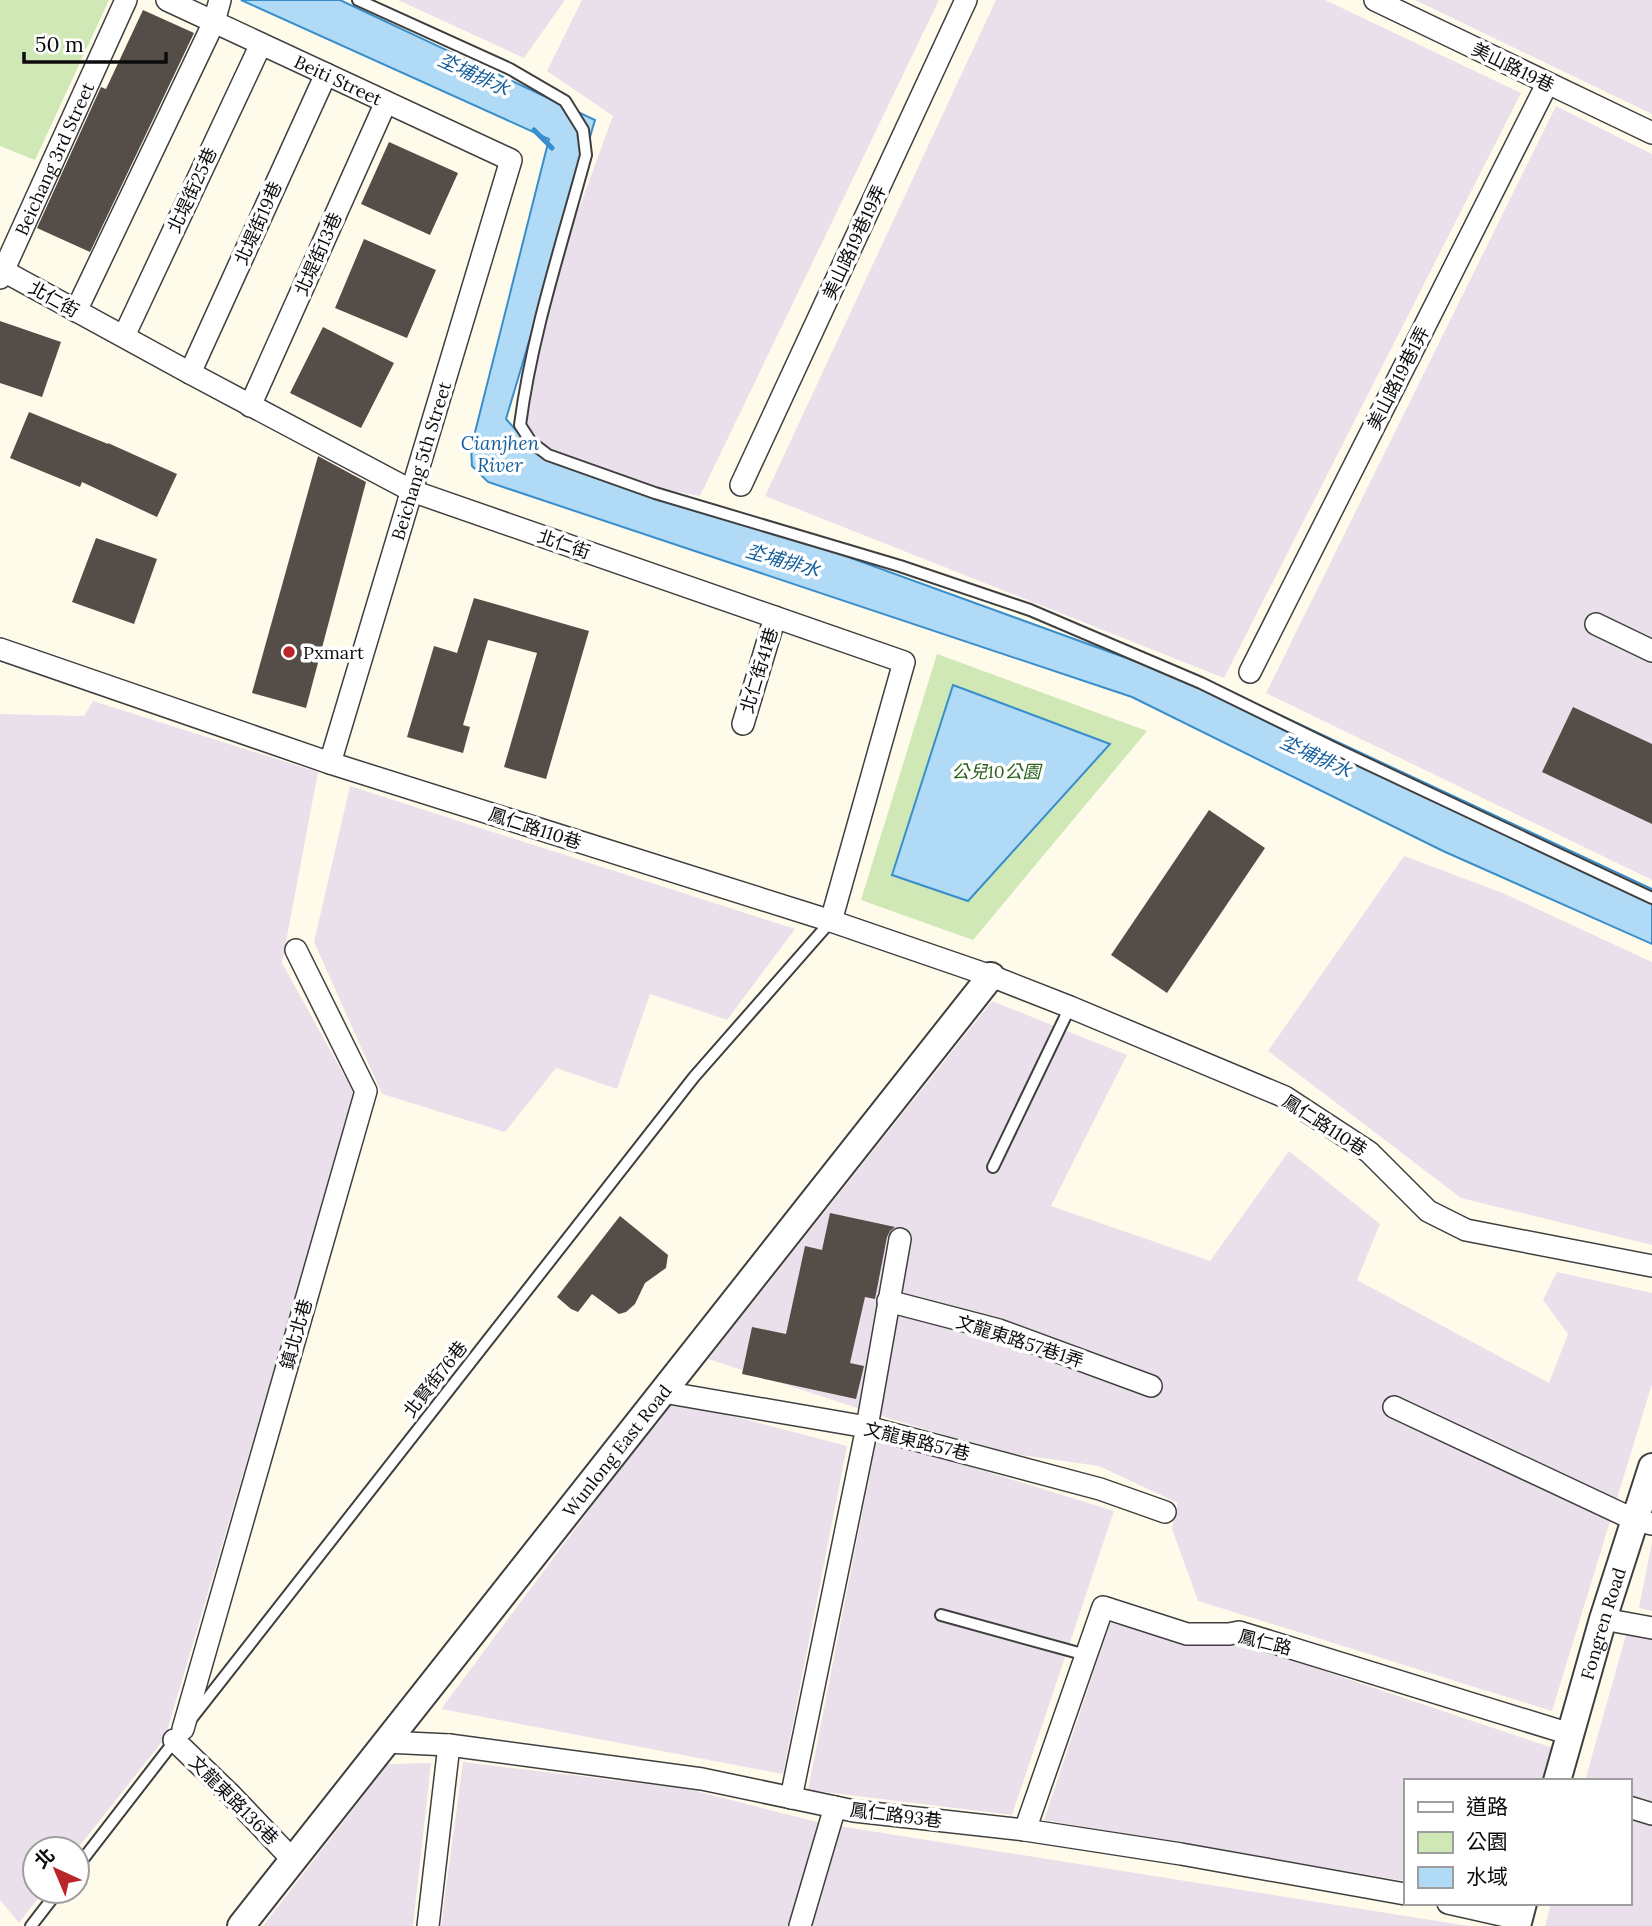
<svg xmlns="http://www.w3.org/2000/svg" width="1652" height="1926" viewBox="0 0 1652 1926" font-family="Lora,'Noto Sans TC',serif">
<rect width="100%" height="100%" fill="#fffbeb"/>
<g fill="#eae0eb">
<path d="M398,0H565L524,58Z"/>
<path d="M582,0H939L700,496L607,479L545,447L515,415L524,358L613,116L547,71Z"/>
<path d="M996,0H1325L1521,93L1224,678L765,496Z"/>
<path d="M1415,0H1652V114Z"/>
<path d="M1556,106L1652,154V880L1266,693Z"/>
<path d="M93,701L318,772L282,963L355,1095L165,1738L77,1849H35V1891H44L19,1923L0,1900V714L84,716Z"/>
<path d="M350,786L795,929L727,1020L650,994L617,1089L556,1068L505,1132L382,1094L314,942Z"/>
<path d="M1404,856L1503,893L1652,962V1245L1461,1198L1268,1051Z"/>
<path d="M992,1001L1127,1055L1051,1206L1210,1261L1289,1151L1380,1224L1357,1280L1549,1383L1568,1334L1543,1300L1557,1272L1652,1293V1384L1552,1711L1198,1601L1172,1529L1178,1503L1099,1466L1001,1452L891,1419L708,1359Z"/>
<path d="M671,1400L847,1446L783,1774L441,1709Z"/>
<path d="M877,1438L1114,1511L1012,1815L808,1790Z"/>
<path d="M1652,1542V1611L1639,1608Z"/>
<path d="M1110,1623L1218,1646L1231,1640L1556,1749L1546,1781H1405V1881L1044,1820Z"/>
<path d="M1626,1635L1652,1640V1926H1545L1551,1903H1629V1781H1585Z"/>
<path d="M463,1762L688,1789L821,1823L790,1926H441Z"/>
<path d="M431,1763L413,1926H263L388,1764Z"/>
<path d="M839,1826L1469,1926H810Z"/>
</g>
<g fill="#cfe8b5">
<path d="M0,0H109L35,160L0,146Z"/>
<path d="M937,654L1147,731L973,940L861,900Z"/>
</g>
<g fill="#b0daf5" stroke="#388ecc" stroke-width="2">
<path d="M241,0H340L595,120L506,419L534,450L738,517L1267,709L1652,889V944L1443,851L1132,697L488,482L472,466L471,448L549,139Z"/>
<path d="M953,685L1110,744L968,901L892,875Z"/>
</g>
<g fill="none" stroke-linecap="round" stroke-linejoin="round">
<path stroke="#388ecc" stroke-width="5" d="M534,130L552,148"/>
</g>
<g fill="#544d48">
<path d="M143,10L194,33L90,252L37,228L101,87L106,89Z"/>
<path d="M389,142L458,173L430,235L361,204Z"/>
<path d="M364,239L436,270L407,338L335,308Z"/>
<path d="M0,321L61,342L42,397L0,383Z"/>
<path d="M323,327L394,363L361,428L290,393Z"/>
<path d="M29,412L108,444V443L177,474L157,517L82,482L80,487L10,458Z"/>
<path d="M318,456L366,482L306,708L252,693Z"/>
<path d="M96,538L157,559L134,624L72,602Z"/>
<path d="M474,598L589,631L546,779L504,767L537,653L488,640L463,725L470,727L463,753L407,737L434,646L457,653Z"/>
<path d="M1573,707L1652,744V824L1542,772Z"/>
<path d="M1209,810L1265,848L1167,993L1111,955Z"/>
<path d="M830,1213L895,1227L890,1231L887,1237L875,1299L865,1297L850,1363L864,1366L856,1399L742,1374L752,1327L786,1334L805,1246L822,1250Z"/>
<path d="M620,1216L668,1255L666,1268L645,1283L635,1304L626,1312L619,1314L592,1294L578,1312L571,1309L557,1297Z"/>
</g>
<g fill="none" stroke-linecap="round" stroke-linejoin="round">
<defs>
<g id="service">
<path d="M358,0L510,69L565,101L583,130L586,155C562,244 532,333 520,425L531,442L548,455L655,493L900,566L1030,610L1201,683L1340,751L1652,898"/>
<path d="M993,1167L1070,1007"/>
<path d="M941,1615L1086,1655"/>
<path d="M192,1718L694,1077L831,921"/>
<path d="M77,1867L176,1739"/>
<path d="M31,1926L58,1891"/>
</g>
<g id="minor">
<path id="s1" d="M167,0L511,160L330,763"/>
<path d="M1375,0L1652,133"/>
<path d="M0,269L190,373L412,491L904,662L831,921"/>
<path id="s2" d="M0,278L126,0"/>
<path d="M76,311L214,22L220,0"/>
<path d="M124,336L261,44"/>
<path d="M190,373L326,74"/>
<path d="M250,406L386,102"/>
<path d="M741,485L966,0"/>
<path d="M1596,624L1652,651"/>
<path d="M0,649L330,763L831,921L991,976L1070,1007L1285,1097L1369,1152L1428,1211L1466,1230L1652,1266"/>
<path d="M1250,672L1547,84"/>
<path d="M743,724L775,617"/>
<path d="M888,1301L999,1330L1151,1386"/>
<path d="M663,1392L867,1427L1100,1489L1165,1512"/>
<path d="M1394,1407L1635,1520L1652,1524"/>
<path d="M1603,1619L1652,1628"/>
<path d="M183,1729L366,1091L296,950"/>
<path d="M174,1740L231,1795L293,1860"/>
<path d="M386,1742L449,1745L702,1779L854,1811L1025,1830L1181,1854L1405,1894"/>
<path d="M791,1798L867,1427L900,1239"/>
<path d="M1629,1807L1652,1814"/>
<path d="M1025,1830L1103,1607L1187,1634H1229L1239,1632L1570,1734"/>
<path d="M1448,1903L1519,1919"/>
<path d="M428,1926L449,1745"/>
<path d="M800,1926L835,1807"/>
</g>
<g id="tertiary">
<path id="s3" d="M1557,1781L1603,1619L1652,1467"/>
<path id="s4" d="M241,1926L991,976"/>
<path d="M1517,1926L1523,1903"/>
</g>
</defs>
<use href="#service" stroke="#3f3f3f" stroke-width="14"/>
<use href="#minor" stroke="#3f3f3f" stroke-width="24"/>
<use href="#tertiary" stroke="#3f3f3f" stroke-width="30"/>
<use href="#service" stroke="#fff" stroke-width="10"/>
<use href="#minor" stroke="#fff" stroke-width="21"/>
<use href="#tertiary" stroke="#fff" stroke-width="26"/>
</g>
<circle fill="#ba252a" stroke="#fff" stroke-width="2.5" cx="289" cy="652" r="7"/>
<g text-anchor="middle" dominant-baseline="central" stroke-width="7" stroke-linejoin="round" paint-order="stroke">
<g font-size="18" fill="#0c0c0c" stroke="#fff">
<text transform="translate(1513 67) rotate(26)">美山路19巷</text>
<text stroke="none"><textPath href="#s1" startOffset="189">Beiti Street</textPath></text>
<text stroke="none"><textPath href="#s2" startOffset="131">Beichang 3rd Street</textPath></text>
<text transform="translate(192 190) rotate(-65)">北堤街25巷</text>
<text transform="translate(258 223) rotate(-66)">北堤街19巷</text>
<text transform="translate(854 242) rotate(-65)">美山路19巷19弄</text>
<text transform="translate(318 254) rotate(-66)">北堤街13巷</text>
<text transform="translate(54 299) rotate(29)">北仁街</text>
<text transform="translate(1398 378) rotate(-63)">美山路19巷1弄</text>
<text transform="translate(421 461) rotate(-73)">Beichang 5th Street</text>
<text transform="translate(564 544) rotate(19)">北仁街</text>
<text transform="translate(759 670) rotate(-73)">北仁街41巷</text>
<text transform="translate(535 828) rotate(18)">鳳仁路110巷</text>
<text transform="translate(1325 1125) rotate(33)">鳳仁路110巷</text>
<text transform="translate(296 1334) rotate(-74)">鎮北北巷</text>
<text transform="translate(1020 1341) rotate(18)">文龍東路57巷1弄</text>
<text transform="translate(435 1379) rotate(-52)">北賢街76巷</text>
<text transform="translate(917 1441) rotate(14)">文龍東路57巷</text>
<text stroke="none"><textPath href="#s4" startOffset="606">Wunlong East Road</textPath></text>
<text stroke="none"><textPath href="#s3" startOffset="164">Fongren Road</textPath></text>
<text transform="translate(1265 1642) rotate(14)">鳳仁路</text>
<text transform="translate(234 1800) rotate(45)">文龍東路136巷</text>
<text transform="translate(896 1815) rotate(7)">鳳仁路93巷</text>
</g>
<g font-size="18" fill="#0c0c0c" stroke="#fff" text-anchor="start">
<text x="303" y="652">Pxmart</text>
</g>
<g font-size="18" font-style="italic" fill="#2a621d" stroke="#fff">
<text x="996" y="771">公兒10公園</text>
</g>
<g font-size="19" font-style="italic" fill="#175f9c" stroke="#fff">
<text transform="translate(474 74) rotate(25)">坔埔排水</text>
<text x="500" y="443">Cianjhen<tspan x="500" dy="22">River</tspan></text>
<text transform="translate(783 560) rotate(16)">坔埔排水</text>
<text transform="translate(1316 756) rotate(25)">坔埔排水</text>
</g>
</g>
<rect x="1404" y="1779" width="228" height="126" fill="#ffffff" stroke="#9e9e9e" stroke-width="2"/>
<rect x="1418" y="1802" width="35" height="10" fill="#ffffff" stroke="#9e9e9e" stroke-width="2"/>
<text x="1466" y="1814" font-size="21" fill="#0c0c0c">道路</text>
<rect x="1418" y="1832" width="35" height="21" fill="#cfe8b5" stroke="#9e9e9e" stroke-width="2"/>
<text x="1466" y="1849" font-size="21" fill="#0c0c0c">公園</text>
<rect x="1418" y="1867" width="35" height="21" fill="#b0daf5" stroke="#9e9e9e" stroke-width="2"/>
<text x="1466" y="1884" font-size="21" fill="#0c0c0c">水域</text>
<g transform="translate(56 1870) rotate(316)"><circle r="33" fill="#ffffff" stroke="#9e9e9e" stroke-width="2"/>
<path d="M0-5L12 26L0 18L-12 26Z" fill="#ba252a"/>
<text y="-10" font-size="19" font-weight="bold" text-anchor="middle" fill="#0c0c0c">北</text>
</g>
<path d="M24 52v10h142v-10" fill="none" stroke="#0c0c0c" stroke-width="3.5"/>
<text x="35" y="52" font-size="21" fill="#0c0c0c" stroke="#ffffff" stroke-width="5" paint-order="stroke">50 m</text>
</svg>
